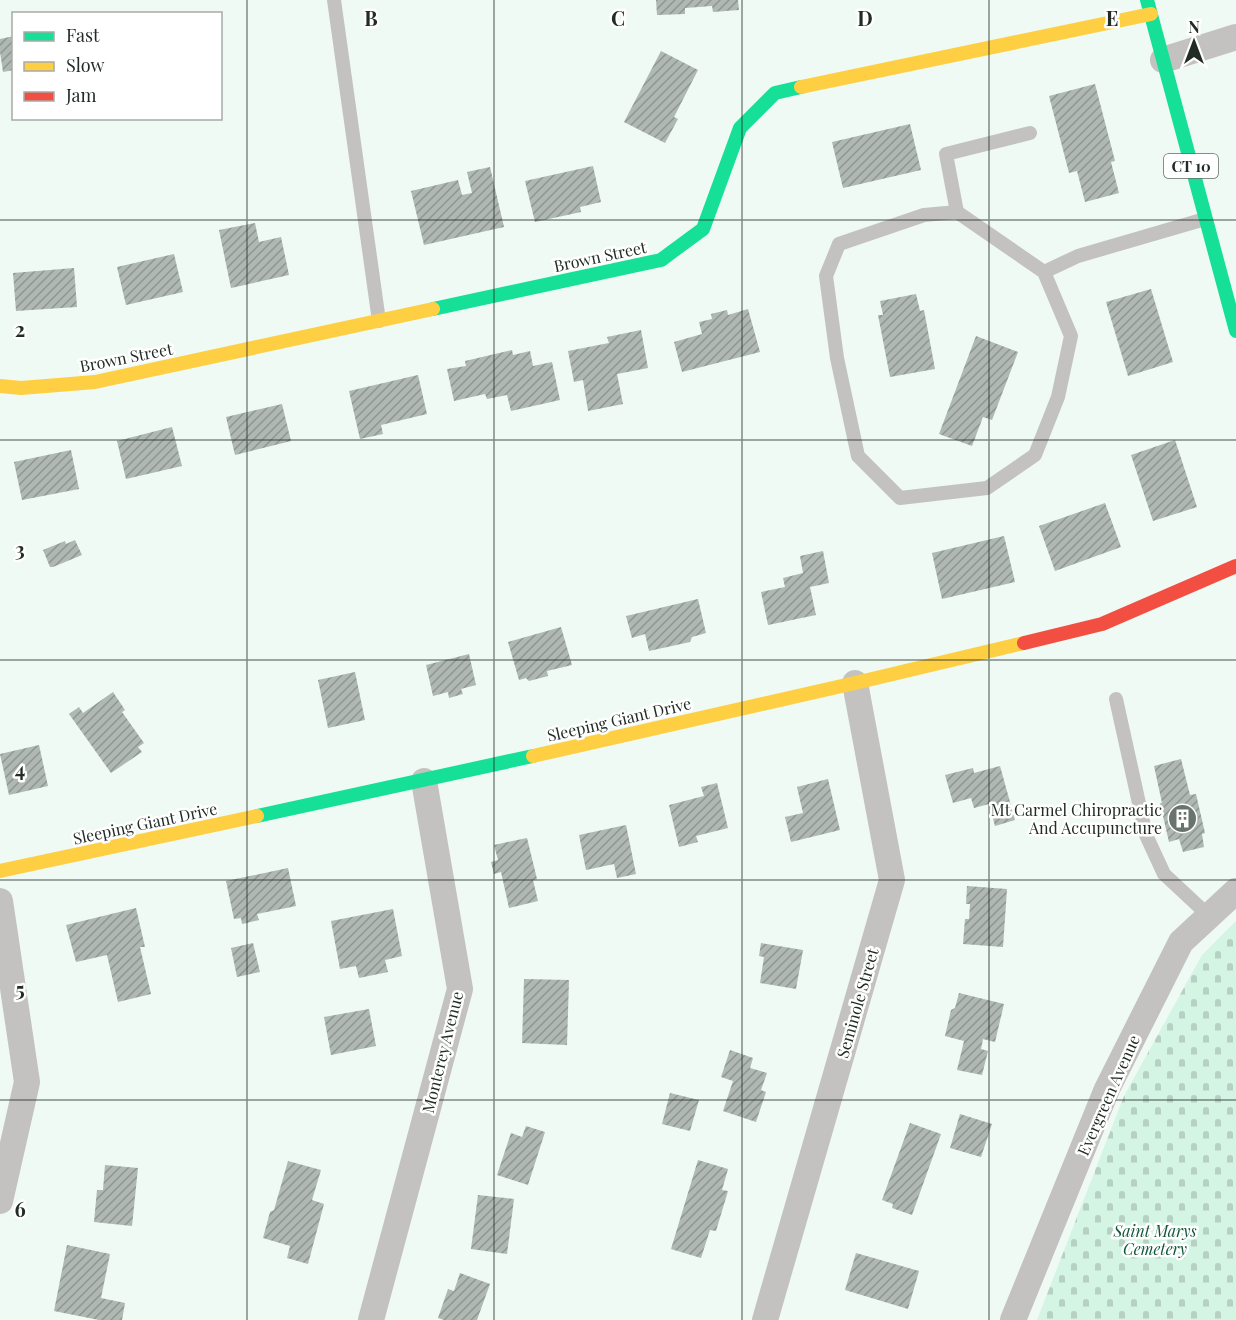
<svg xmlns="http://www.w3.org/2000/svg" width="1236" height="1320" viewBox="0 0 1236 1320" font-family="'Playfair Display',serif">
<defs>
<pattern id="cemetery-stones" width="16" height="16" patternUnits="userSpaceOnUse" patternTransform="scale(1.5)"><rect width="16" height="16" fill="#d4f4e4"/><path d="M2 7V4a2 2 0 0 1 4 0v3zM10 15v-3a2 2 0 0 1 4 0v3z" fill="#b6d1c3"/></pattern>
<pattern id="building-hatch" width="6" height="6" patternUnits="userSpaceOnUse" patternTransform="scale(1.5)"><rect width="6" height="6" fill="#afb8b3"/><path d="M-1 1l2-2M0 6l6-6M5 7l2-2" fill="none" stroke="#8e9691"/></pattern>
</defs>
<rect width="100%" height="100%" fill="#effaf4"/>
<path fill="url(#cemetery-stones)" d="M1236,921V1320H1037L1124,1096L1202,955Z"/>
<g fill="url(#building-hatch)">
<path d="M656,0H738L739,10L713,12L712,6L685,8V14L657,15Z"/>
<path d="M14,36V70L3,72L0,52V39Z"/>
<path d="M661,51L698,70L674,117L678,119L665,143L624,122Z"/>
<path d="M1095,84L1115,161L1111,162L1119,193L1085,202L1077,171L1069,173L1049,96Z"/>
<path d="M910,124L921,170L843,188L832,142Z"/>
<path d="M593,166L601,202L580,207L581,212L535,222L525,181Z"/>
<path d="M490,167L504,227L424,245L411,191L458,180L462,195L472,193L467,172Z"/>
<path d="M255,223L259,242L281,237L289,275L231,288L219,230Z"/>
<path d="M174,254L183,292L126,305L117,267Z"/>
<path d="M74,268L77,307L16,311L13,273Z"/>
<path d="M1151,289L1173,362L1128,376L1106,302Z"/>
<path d="M916,294L920,311L924,310L935,369L890,377L878,315H883L880,301Z"/>
<path d="M748,309L760,352L682,372L674,342L702,334L699,322L712,319L711,314L727,310L728,315Z"/>
<path d="M641,330L648,368L617,374L623,404L588,411L583,380L574,382L568,351L609,343L607,337Z"/>
<path d="M976,336L1018,352L992,420L983,417L972,446L939,434Z"/>
<path d="M512,350L513,355L530,351L533,366L552,362L560,400L511,411L507,395L487,399L485,394L454,401L447,369L466,366L465,361Z"/>
<path d="M418,375L427,414L381,425L383,434L360,439L349,391Z"/>
<path d="M282,404L291,441L235,455L226,417Z"/>
<path d="M172,427L182,466L126,479L117,441Z"/>
<path d="M1175,440L1197,507L1153,521L1131,455Z"/>
<path d="M71,450L79,489L22,500L14,462Z"/>
<path d="M1105,503L1121,547L1055,571L1039,526Z"/>
<path d="M1004,536L1015,582L942,599L932,553Z"/>
<path d="M75,540L82,555L53,567H50L43,550L65,541L66,544Z"/>
<path d="M823,551L829,583L810,587L816,615L768,625L761,592L785,587L783,578L803,573L800,556Z"/>
<path d="M698,599L706,633L692,637L690,642L649,651L645,634L632,638L626,616Z"/>
<path d="M561,627L572,665L547,671L548,676L529,681L526,678L519,680L508,642Z"/>
<path d="M469,654L476,685L461,689L463,694L449,698L448,692L433,696L426,665Z"/>
<path d="M355,672L365,720L328,728L318,680Z"/>
<path d="M113,692L125,710L122,712L144,743L138,747L142,752L111,773L69,714L79,707L83,713Z"/>
<path d="M39,745L48,786L9,795L0,754Z"/>
<path d="M1181,759L1190,795L1196,794L1205,833L1202,834L1204,847L1183,852L1179,839L1169,842L1160,803H1162L1154,766Z"/>
<path d="M1000,766L1015,820L995,826L989,804L974,808L971,798L953,803L945,775L973,768L974,773Z"/>
<path d="M828,779L840,830L791,842L785,817L803,813L797,787Z"/>
<path d="M717,783L728,828L696,836L698,842L679,847L669,805L704,796L701,787Z"/>
<path d="M626,825L636,874L617,878L614,864L586,870L579,835Z"/>
<path d="M527,838L537,879L533,880L538,901L509,908L501,872L494,874L491,862L498,860L494,845Z"/>
<path d="M288,868L296,906L257,914L259,920L242,924L241,918L234,919L226,881Z"/>
<path d="M967,886L1007,889L1003,947L963,944L965,919H969L970,904H966Z"/>
<path d="M136,908L145,947H140L151,994L118,1002L107,955L76,962L66,925Z"/>
<path d="M393,909L402,956L385,960L388,972L359,978L356,966L340,969L331,921Z"/>
<path d="M253,943L260,972L237,977L231,948Z"/>
<path d="M761,943L803,950L796,989L760,983L764,957L759,956Z"/>
<path d="M524,979L569,980L567,1045L522,1043Z"/>
<path d="M959,993L1004,1004L995,1042L983,1039L981,1049L988,1051L982,1075L957,1070L964,1041L945,1036L951,1010L955,1008Z"/>
<path d="M369,1009L376,1046L331,1055L324,1017Z"/>
<path d="M730,1050L753,1058L750,1068L767,1073L761,1090L766,1092L756,1122L723,1111L733,1081L721,1077Z"/>
<path d="M670,1093L699,1100L690,1131L662,1124Z"/>
<path d="M960,1114L992,1124L981,1157L950,1148Z"/>
<path d="M910,1123L941,1134L912,1215L892,1208L893,1204L882,1200Z"/>
<path d="M526,1126L545,1132L528,1185L497,1175L511,1133L522,1137Z"/>
<path d="M698,1160L728,1169L722,1190L728,1191L716,1231L710,1230L701,1258L671,1249Z"/>
<path d="M288,1161L321,1170L312,1200L324,1204L308,1264L287,1258L290,1246L263,1238L270,1212L274,1210Z"/>
<path d="M105,1165L138,1168L132,1226L94,1222L97,1190H103Z"/>
<path d="M478,1195L514,1199L507,1254L471,1249Z"/>
<path d="M67,1245L110,1254L101,1298L125,1303L122,1320H99L54,1311Z"/>
<path d="M856,1253L919,1271L908,1309L845,1290Z"/>
<path d="M460,1273L490,1284L477,1320H444L438,1318L448,1289L454,1291Z"/>
</g>
<g fill="none" stroke-linecap="round" stroke-linejoin="round">
<g stroke="#c4c2c0" stroke-width="14">
<path d="M334,0L379,321"/>
<path d="M957,212L946,154L1030,133"/>
<path d="M1044,272L957,212L924,215L839,244L826,276L837,358L858,456L900,498L987,488L1035,455L1058,397L1071,336L1044,272L1078,256L1205,219"/>
<path d="M1116,699L1146,835L1164,874L1209,916"/>
</g>
<g stroke="#c4c2c0" stroke-width="26">
<path d="M1163,60L1236,37"/>
<path d="M0,901L27,1082L0,1201"/>
<path d="M371,1320L460,989L424,781"/>
<path d="M765,1320L892,880L855,683"/>
<path d="M1013,1320L1107,1089L1181,942L1236,891"/>
</g>
<g stroke="#16e098" stroke-width="14">
<path d="M1147,0L1236,331"/>
<path d="M433,309L661,260L703,229L740,128L775,93L801,87"/>
<path d="M257,816L533,756"/>
</g>
<g stroke="#ffcf43" stroke-width="14">
<path d="M801,87L1151,14"/>
<path d="M0,386L21,388L95,382L433,309"/>
<path d="M533,756L855,683L1024,643"/>
<path d="M0,871L257,816"/>
</g>
<path stroke="#f24e42" stroke-width="14" d="M1024,643L1102,624L1236,566"/>
</g>
<path fill="none" stroke="#222c26" stroke-width="1.5" stroke-opacity="0.55" d="M247,0V1320M494,0V1320M742,0V1320M989,0V1320M0,220H1236M0,440H1236M0,660H1236M0,880H1236M0,1100H1236"/>
<defs>
<symbol id="building-disc" viewBox="-11 -11 22 22"><circle r="9.5" fill="#6a746e" stroke="#fff"/><path d="M-4-6H4V6H1V3H-1V6H-4ZM-2.5-4.3h1.7v1.8h-1.7ZM.8-4.3h1.7v1.8H.8ZM-2.5-1h1.7V.8h-1.7ZM.8-1h1.7V.8H.8Z" fill="#fff"/></symbol>
</defs>
<g fill-rule="evenodd">
<use href="#building-disc" x="1166" y="802" width="33" height="33"/>
</g>
<g text-anchor="middle" dominant-baseline="central" stroke-width="5" stroke-linejoin="round" paint-order="stroke">
<rect fill="#fff" stroke="#646b67" stroke-width="1.5" x="1164" y="154" width="54" height="24" rx="4.5"/>
<g font-size="15" font-weight="bold" fill="#222c26">
<text x="1191" y="166">CT 10</text>
</g>
<g font-size="16" fill="#222c26" stroke="#fff">
<text transform="translate(600 256) rotate(-12)">Brown Street</text>
<text transform="translate(126 357) rotate(-11)">Brown Street</text>
<text transform="translate(619 719) rotate(-13)">Sleeping Giant Drive</text>
<text transform="translate(145 823) rotate(-12)">Sleeping Giant Drive</text>
<text transform="translate(857 1003) rotate(-74)">Seminole Street</text>
<text transform="translate(442 1052) rotate(-76)">Monterey Avenue</text>
<text transform="translate(1108 1095) rotate(-66)">Evergreen Avenue</text>
</g>
<g font-size="16" fill="#222c26" stroke="#fff" text-anchor="end">
<text x="1162" y="809">Mt Carmel Chiropractic<tspan x="1162" dy="18">And Accupuncture</tspan></text>
</g>
<g font-size="16" font-style="italic" fill="#11563a" stroke="#fff">
<text x="1155" y="1230">Saint Marys<tspan x="1155" dy="18">Cemetery</tspan></text>
</g>
</g>
<g font-size="20" text-anchor="middle" font-weight="bold" fill="#222c26" stroke="#fff" stroke-width="5" stroke-linejoin="round" paint-order="stroke">
<text x="371" y="26">B</text>
<text x="618" y="26">C</text>
<text x="865" y="26">D</text>
<text x="1112" y="26">E</text>
<text x="20" y="337">2</text>
<text x="20" y="557">3</text>
<text x="20" y="777">4</text>
<text x="20" y="997">5</text>
<text x="20" y="1217">6</text>
</g>
<rect x="12" y="12" width="210" height="108" fill="#ffffff" stroke="#a7aba8" stroke-width="1.5"/>
<rect x="24" y="32" width="30" height="9" fill="#16e098" stroke="#a7aba8" stroke-width="1.5"/>
<text x="66" y="42" font-size="18" fill="#222c26">Fast</text>
<rect x="24" y="62" width="30" height="9" fill="#ffcf43" stroke="#a7aba8" stroke-width="1.5"/>
<text x="66" y="72" font-size="18" fill="#222c26">Slow</text>
<rect x="24" y="92" width="30" height="9" fill="#f24e42" stroke="#a7aba8" stroke-width="1.5"/>
<text x="66" y="102" font-size="18" fill="#222c26">Jam</text>
<g transform="translate(1194 42)" stroke="#ffffff" stroke-width="4.5" paint-order="stroke">
<path d="M0-4.5L10 22L0 15L-10 22Z" fill="#222c26"/>
<text y="-9" font-size="16" font-weight="bold" text-anchor="middle" fill="#222c26">N</text>
</g>
</svg>
